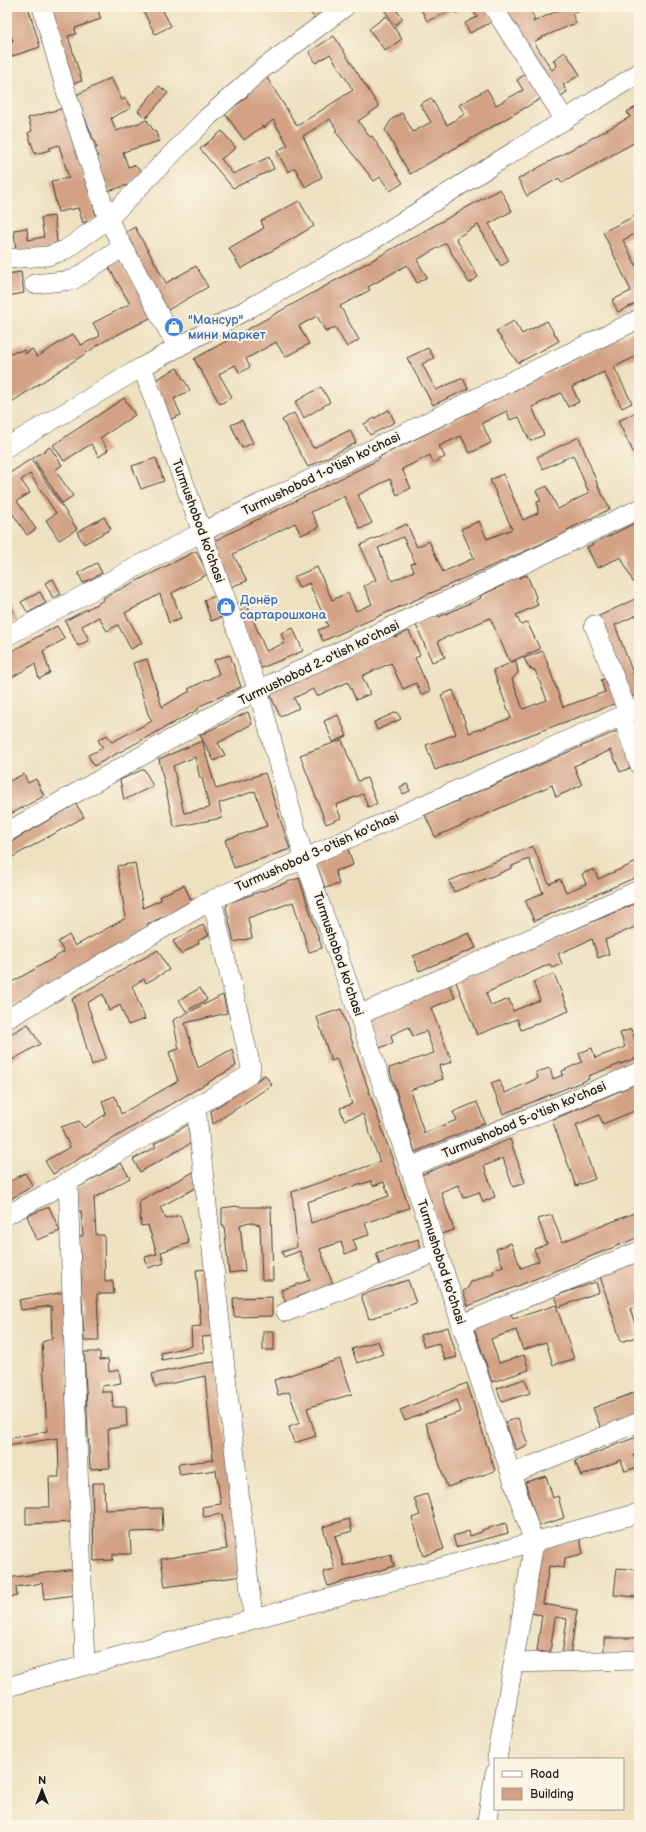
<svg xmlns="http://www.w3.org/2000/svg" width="646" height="1832" viewBox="0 0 646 1832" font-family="'Balsamiq Sans',sans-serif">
<rect width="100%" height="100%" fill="#fcf5e5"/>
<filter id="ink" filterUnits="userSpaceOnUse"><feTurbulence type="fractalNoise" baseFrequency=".025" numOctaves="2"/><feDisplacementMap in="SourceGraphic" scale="8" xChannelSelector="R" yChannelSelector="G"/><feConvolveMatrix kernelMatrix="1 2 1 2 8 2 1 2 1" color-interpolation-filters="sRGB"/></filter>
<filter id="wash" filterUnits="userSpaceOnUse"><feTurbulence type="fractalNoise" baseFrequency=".012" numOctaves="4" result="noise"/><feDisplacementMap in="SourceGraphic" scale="16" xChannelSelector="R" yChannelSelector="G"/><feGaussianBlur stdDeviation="0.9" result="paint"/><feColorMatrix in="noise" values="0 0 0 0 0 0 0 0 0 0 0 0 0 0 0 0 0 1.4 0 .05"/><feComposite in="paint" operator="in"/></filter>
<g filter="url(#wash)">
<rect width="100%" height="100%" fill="#eee1c0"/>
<g id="blocks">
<g fill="#d3a285" fill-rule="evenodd">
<path d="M7,7H28L40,47L7,58V43L13,41L7,23Z"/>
<path d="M52,7H97L101,19L75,28L76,34L68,36L82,81L68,85Z"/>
<path d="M141,7H161L171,26L155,34Z"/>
<path d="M304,7H320L323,11L315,18Z"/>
<path d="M382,7H400L396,10L403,19L395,25Z"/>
<path d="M420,7H466L455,13L453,10L427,21Z"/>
<path d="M471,7H485L494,21L470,33L465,23L477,17Z"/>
<path d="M498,7H528L535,19L533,20V22L566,7H586L572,14L576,23L543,37L534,42L552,70L557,66L553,60L565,52L572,62L580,75L563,85L567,92L556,99Z"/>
<path d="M386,16L402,39L385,51L369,29Z"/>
<path d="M334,36L379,107L358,121L370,137L372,136L403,183L390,191L380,177L374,181L335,131L337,130L330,119L303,136L322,177L305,187L295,168L288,172L277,151L288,145L273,120L264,128L263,126L244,140L225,114L243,100L266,76L297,126L353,90L330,54L316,63L309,52Z"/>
<path d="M527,73L542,98L410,174L385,130L392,119L402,113L413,132L431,122L420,104L431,98L447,125L465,114L459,105L487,89L496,105L523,90L517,80Z"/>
<path d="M111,78L122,100L125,98L131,108L111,118L116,131L147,120L153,130H155L159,141L123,152L128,167L134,165L142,172L128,185L108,191L95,148H97L76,95Z"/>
<path d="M159,86L168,93L146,118L138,111Z"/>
<path d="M638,106L639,109V140L562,183L559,178L527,196L518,179L630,117L627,112Z"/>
<path d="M64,108L97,218L83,223L78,208L58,212L51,181L69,178L59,145L49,148L50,150L35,154L28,133L32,131L28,118Z"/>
<path d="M222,131L236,148L221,159L233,174L269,157L274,169L233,188L200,149Z"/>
<path d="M500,189L512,211L489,224L509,261L501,266L478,225L456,238L478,277L469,283L446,243L417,260L427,277L417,283L407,265L368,287L370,290L340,306L359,340L347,347L335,327L326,332L317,316L299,326L309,344L285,357L276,342L246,359L250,367L240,373L235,365L219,374L232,397L220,404L194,359Z"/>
<path d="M299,201L314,226L241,269L229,248L264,228L261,221Z"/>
<path d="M639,214V232L623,240L639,271V302L618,312L612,300L631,291L603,232Z"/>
<path d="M54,216L58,250H16L14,230L27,228L28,240L44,237L41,218Z"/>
<path d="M135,227L166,283L196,266L208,287L166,311L123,234Z"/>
<path d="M118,258L152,317L103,342L7,405V335L10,353L25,350V354L32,349L37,357L73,334L81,345L100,336L93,323L130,304L107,264Z"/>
<path d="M21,272L24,293L7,296V274Z"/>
<path d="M514,321L522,334L547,321L559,341L518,363L496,331Z"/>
<path d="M639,329V365L635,357L614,367L632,403L622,408L604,372L572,387L579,402L568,407L561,393L532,407L544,435L530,441L519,417L510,420L507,411L482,423L491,443L470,453L461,436L439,446L445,457L433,463L430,455L402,469L411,488L397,495L390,479L358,495L372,523L360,529L344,496L311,512L319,527L301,535L295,523L233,554L247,581L230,587L214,541L380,459L379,457Z"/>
<path d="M428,348L434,358L422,364L436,390L463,378L468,389L433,405L407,358Z"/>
<path d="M177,368L190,390L174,399L181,415L171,419L155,380Z"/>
<path d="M321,387L330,402L304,418L295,402Z"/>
<path d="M124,398L135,415L100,438L108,450L99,457L91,444L64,461L53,445Z"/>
<path d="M389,410L395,422L370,435L364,424Z"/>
<path d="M639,411V464L618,421Z"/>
<path d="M294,413L313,448L350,430L356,443L308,467L282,420Z"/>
<path d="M242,420L253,443L242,448L231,425Z"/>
<path d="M579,437L599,488L610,509L567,530L568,532L323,641L318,630L328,626L309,583L299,588L294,577L317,567L332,600L348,593L356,611L372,604L364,586L376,580L360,545L407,524L417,547L429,541L443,572L474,558L461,529L479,521L487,539L512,529L490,480L503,474L523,520L538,513L537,502L541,501L536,491L547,486L558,509L589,493L573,455L543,469L537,457ZM403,537L415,562L411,564L414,571L392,581L378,548Z"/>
<path d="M50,447L62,465L55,470L73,496L62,503L33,458Z"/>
<path d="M156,458L164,481L141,489L132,466Z"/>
<path d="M31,459L77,529L59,540L46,520L56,513L30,474L21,480L30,493L17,501L36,529L27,535L13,514L7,518V475Z"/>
<path d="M104,517L111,529L84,544L77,532Z"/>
<path d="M639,521V579L633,582L621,557L597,568L587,547Z"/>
<path d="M196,551L208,574L172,593L181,619L169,623L160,594L125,613L142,643L131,649L118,625L107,631L99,617L82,626L89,640L78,646L65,621L104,600L103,598Z"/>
<path d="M97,563L102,573L83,583L78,573Z"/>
<path d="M517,574L519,578L527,575L536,597L535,598L538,605L516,615L521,625L527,622L540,649L510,662L490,618L438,641L445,657L432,662L416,625L438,615L439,617L481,598L480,596L504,585L502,581Z"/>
<path d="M53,579L61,594L53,598L45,583Z"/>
<path d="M40,592L46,603L28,613L21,602Z"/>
<path d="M216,596L222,617L211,621L204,600Z"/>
<path d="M639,597V614L615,625L635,679L639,677V694L627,698L597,617Z"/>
<path d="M245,600L266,651L285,643L281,633L293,628L303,651L259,669L235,604Z"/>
<path d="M9,602L18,621L7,626V603Z"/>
<path d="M57,626L65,639L43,651L50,673L39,679L35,664L7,680V654Z"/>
<path d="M409,631L420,655L415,658L430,691L421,695L416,683L403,689L391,663L362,676L370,694L356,700L348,682L317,696L313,689L294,698L299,708L280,716L269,692L394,635L395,637Z"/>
<path d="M543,651L563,707L605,692L601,680L613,676L622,701L435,770L426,745L456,734L441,695L453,690L469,733L511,718L493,670L516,661L518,673L512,679L523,709L547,700L535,670L529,668L524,658Z"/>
<path d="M230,655L241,687L198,707L199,709L94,766L88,755L103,748L98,740L107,735L112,742L152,721L148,714L133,663L147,659L162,707L190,691L188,689L219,674L214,660Z"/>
<path d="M248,712L252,724L218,743L225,755L214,761L200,735Z"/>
<path d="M397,712L401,719L377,730L374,722Z"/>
<path d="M338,715L347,736L333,742L324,721Z"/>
<path d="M639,722V732L636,724Z"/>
<path d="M619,730L635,766L620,772L611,750L574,766L582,785L556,797L552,785L435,837L425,815Z"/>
<path d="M342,740L358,781L367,778L377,804L368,807L363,794L336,805L341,818L326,824L300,755Z"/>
<path d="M202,741L216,789L265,773L290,849L234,868L225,840L267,826L255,791L219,803L222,818L174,827L159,759ZM195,757L200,778L202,777L209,808L184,813L173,766Z"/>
<path d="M144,769L153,786L124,800L120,780Z"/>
<path d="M24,774L28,783L36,779L44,796L7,816V782Z"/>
<path d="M407,784L410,791L403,794L400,787Z"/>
<path d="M76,804L84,817L7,860V844Z"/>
<path d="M533,846L549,884L560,879L566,892L586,884L582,874L594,869L598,879L639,861V876L534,921L525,900L543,893L529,859L512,866V868L454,892L449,881Z"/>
<path d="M348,849L353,865L335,871L339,884L325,888L315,860Z"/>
<path d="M135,863L143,908L161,900L160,896L184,885L193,904L147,924L150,927L7,1010V985L64,952L58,942L69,935L75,946L126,918L117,866Z"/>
<path d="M299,878L322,948L309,952L293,902L248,918L252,938L234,942L226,908L228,903Z"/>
<path d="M639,902V938L635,927L605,940L609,954L598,958L592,939L558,954L562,964L552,968L550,964L486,993L491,1006L509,999L513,1011L540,1000L533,982L554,974L569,1011L521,1030L517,1019L477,1035L455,980Z"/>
<path d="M203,925L209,935L198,941L199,943L181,954L173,941Z"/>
<path d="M469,933L476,948L419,971L413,956Z"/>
<path d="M158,950L169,970L146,983L144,979L132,986L145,1019L128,1025L120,1005L109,1011L103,994L87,1003L106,1058L92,1065L72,999Z"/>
<path d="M449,985L455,998L431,1008L452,1062L439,1066L443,1079L410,1090L424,1133L457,1120L453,1112L477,1102L485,1123L415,1152L389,1068L434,1053L426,1031L413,1036L409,1027L391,1035L393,1043L379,1048L369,1017Z"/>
<path d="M200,988L207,1000L186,1011L179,1000Z"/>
<path d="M223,995L227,1013L185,1023L198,1068L232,1049L236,1066L53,1174L45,1161L70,1147L61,1127L79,1121L84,1128L106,1114L102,1101L115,1096L121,1114L178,1081L169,1052L179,1049L173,1020Z"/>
<path d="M341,1009L409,1208L365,1223L369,1235L353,1240L357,1250L345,1254L341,1242L320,1249L333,1285L297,1297L300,1306L289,1311L281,1290L310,1280L300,1251L284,1257L282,1252L297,1247L292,1192L380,1162L363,1114L344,1120L340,1108L352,1104L337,1059L331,1061L317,1017ZM371,1181L373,1186L384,1182L389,1196L311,1223L307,1202Z"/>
<path d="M28,1024L40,1044L7,1063V1036Z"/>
<path d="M631,1029L636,1042L639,1041V1057L588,1076L589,1079L503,1114L491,1083L499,1080L505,1093L538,1078L536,1072L550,1068L553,1079L563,1075L562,1071L582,1062L579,1053L592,1048L595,1058L625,1047L620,1033Z"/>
<path d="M265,1075L272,1085L213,1124L211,1111Z"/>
<path d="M638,1083L639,1109L603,1124L599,1115L576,1125L595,1179L576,1186L552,1120Z"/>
<path d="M191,1123L200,1138L140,1172L133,1159L156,1147L154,1144Z"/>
<path d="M510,1139L525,1183L513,1187L503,1158L484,1166L495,1197L483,1202L479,1192L463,1198L458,1185L441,1192L454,1230L441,1234L421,1175Z"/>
<path d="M121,1163L130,1178L94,1198L96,1235H104L105,1281H113L114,1294H97L99,1341H84L79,1236H83L81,1211H78L77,1188Z"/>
<path d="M199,1169L201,1185L160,1207L166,1219L180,1215L189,1243L161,1252L164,1263L148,1268L145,1257L157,1254L148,1225L141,1226L139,1201Z"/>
<path d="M25,1173L33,1186L7,1201V1183Z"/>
<path d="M237,1206V1207H271L273,1280H262L260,1225L249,1222L240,1225L245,1271L229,1273L224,1225H222V1208Z"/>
<path d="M49,1207L60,1231L37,1240L27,1216Z"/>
<path d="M639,1211V1237L468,1306L463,1291L467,1289L471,1282L494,1273L493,1270L503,1266L496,1249L511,1243L521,1268L539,1261L534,1249L547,1244L538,1219L552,1215L562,1242Z"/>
<path d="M418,1239L423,1255L381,1269L376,1253Z"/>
<path d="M639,1261V1305L630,1309L639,1336L621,1342L600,1276Z"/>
<path d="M209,1269L215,1336L202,1337L204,1352L162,1360L161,1353L192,1346L191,1327L201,1326L196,1270Z"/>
<path d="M408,1280L416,1303L369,1319L361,1295Z"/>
<path d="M596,1282L599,1292L559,1307L555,1296Z"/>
<path d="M65,1292L73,1522L26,1524V1507H50L49,1477H59L58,1438L7,1446V1439L47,1431L42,1342L52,1339L51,1306L21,1310L19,1300Z"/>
<path d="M272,1297V1316L234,1317L233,1298Z"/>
<path d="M556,1305L574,1359L553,1365L546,1342L523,1350L516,1330L491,1339L499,1363L524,1355L529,1370L492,1382L473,1325L511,1314L513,1319Z"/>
<path d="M448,1327L457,1357L445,1360L439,1343L424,1347L420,1335Z"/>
<rect x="263" y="1331" width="11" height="19"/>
<path d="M378,1341L383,1354L357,1363L352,1349Z"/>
<path d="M84,1352H100V1360L108,1359L109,1372L119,1370L121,1383L102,1386V1392H112L113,1407H126L127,1426L108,1429L110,1468L90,1469Z"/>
<path d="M340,1359L352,1394L307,1408L316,1436L294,1443L289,1427L300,1423L289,1392L278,1395L274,1380Z"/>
<path d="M217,1362L242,1576L165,1587L161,1559L227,1549L222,1514L204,1517L202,1507L221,1504L216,1470L180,1475L178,1464L213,1460L205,1376L155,1387L152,1374L204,1363Z"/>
<path d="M525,1379L530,1393L502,1402L497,1388Z"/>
<path d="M467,1383L495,1471L447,1487L426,1423L461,1412L457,1400L405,1421L400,1410Z"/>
<path d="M636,1392L639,1399V1414L601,1428L593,1408Z"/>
<path d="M518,1418L528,1445L516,1450L505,1422Z"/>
<path d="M639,1436V1453L633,1455L638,1467L625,1471L621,1460L581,1476L575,1461Z"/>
<path d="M546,1476L553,1498L558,1496L564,1518L538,1526L525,1482Z"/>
<path d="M92,1483H104L105,1510L162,1508L163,1531L130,1532L131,1554H113V1560L94,1561Z"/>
<path d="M427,1494L444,1549L424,1556L412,1518L420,1515L414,1498Z"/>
<path d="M349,1519L352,1531L335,1536L344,1566L391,1554L394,1566L328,1586L323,1572L335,1569L323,1527Z"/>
<path d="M506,1523L508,1533L456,1547L453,1536L469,1531L470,1536L482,1532V1530Z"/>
<path d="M580,1539L583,1554L565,1558L564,1568L549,1566L543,1604L577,1610L570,1656L562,1655L567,1619L555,1617L550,1653L537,1651L542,1615L531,1613L540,1548Z"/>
<path d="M617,1568L639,1570L636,1597L614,1595Z"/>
<path d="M75,1569V1595L44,1599L42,1583L16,1587L17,1596L8,1597L7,1578Z"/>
<rect x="604" y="1638" width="35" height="15"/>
</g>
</g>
</g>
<g filter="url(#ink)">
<use href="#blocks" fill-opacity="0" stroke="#3c3a35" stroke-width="1"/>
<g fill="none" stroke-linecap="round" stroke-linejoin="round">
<defs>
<g id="minor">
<path d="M42,7L68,98L108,219L209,116L261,70L345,7"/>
<path d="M493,7L565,120"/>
<path d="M7,259L48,256L65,250L108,219L177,347"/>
<path d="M34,284L73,280L123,247"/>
<path d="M142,367L202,532L258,690L304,858L359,1015L534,1543L497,1759"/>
<path d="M7,447L142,367L370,242L639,73"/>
<path d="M594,625L628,713"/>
<path d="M7,636L202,532L639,319"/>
<path d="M622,716L639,764"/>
<path d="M7,832L258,690L639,509"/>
<path d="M359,1015L639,890"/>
<path d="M7,1019L212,900L639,708"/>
<path d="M196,1107L253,1618"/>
<path d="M410,1167L639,1072"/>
<path d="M68,1182L85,1665"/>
<path d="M7,1215L68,1182L246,1077L250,1073L251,1067L212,900"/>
<path d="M286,1312L438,1252"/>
<path d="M462,1324L639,1251"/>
<path d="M511,1474L639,1422"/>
<path d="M514,1663L639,1660"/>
<path d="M7,1687L639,1513"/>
<path d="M486,1825L495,1773"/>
</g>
</defs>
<use href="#minor" stroke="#3c3a35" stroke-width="20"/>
<use href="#minor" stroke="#fff" stroke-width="19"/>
</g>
</g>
<defs>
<symbol id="shop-disc" viewBox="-11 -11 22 22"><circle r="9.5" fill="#3f7fe0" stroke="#fcf5e5"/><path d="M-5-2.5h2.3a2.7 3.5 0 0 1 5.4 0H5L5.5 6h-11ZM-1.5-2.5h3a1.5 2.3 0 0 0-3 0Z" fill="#fff"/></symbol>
</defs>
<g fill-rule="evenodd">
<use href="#shop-disc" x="163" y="316" width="22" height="22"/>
<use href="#shop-disc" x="215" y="596" width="22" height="22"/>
</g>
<g text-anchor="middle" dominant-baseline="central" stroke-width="4" stroke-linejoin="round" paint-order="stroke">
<g font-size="13" fill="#366cbe" stroke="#fcf5e5" text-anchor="start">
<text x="188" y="320">"Мансур"<tspan x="188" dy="15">мини маркет</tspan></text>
<text x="240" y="600">Донёр<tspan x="240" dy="15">сартарошхона</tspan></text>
</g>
<g font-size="13" fill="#1c1c1c" stroke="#fcf5e5">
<text transform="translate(321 474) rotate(-26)">Turmushobod 1-o'tish ko'chasi</text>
<text transform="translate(198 521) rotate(70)">Turmushobod ko'chasi</text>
<text transform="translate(319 663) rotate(-26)">Turmushobod 2-o'tish ko'chasi</text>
<text transform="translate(317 852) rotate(-24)">Turmushobod 3-o'tish ko'chasi</text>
<text transform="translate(338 954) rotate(71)">Turmushobod ko'chasi</text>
<text transform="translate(524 1120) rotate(-23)">Turmushobod 5-o'tish ko'chasi</text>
<text transform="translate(441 1262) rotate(72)">Turmushobod ko'chasi</text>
</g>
</g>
<rect width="646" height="1832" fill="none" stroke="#fcf5e5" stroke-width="24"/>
<rect x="494" y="1758" width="130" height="52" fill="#fcf5e5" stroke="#a29e95"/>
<rect x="502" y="1771" width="20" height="6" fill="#ffffff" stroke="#a29e95"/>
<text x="530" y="1778" font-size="12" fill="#1c1c1c">Road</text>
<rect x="502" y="1788" width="20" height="12" fill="#d3a285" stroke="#a29e95"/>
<text x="530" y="1798" font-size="12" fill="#1c1c1c">Building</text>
<g transform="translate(42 1790)" stroke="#fcf5e5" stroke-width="3" paint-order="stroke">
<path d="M0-3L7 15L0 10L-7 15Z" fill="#1c1c1c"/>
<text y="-6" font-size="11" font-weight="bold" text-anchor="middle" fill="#1c1c1c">N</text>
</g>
</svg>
